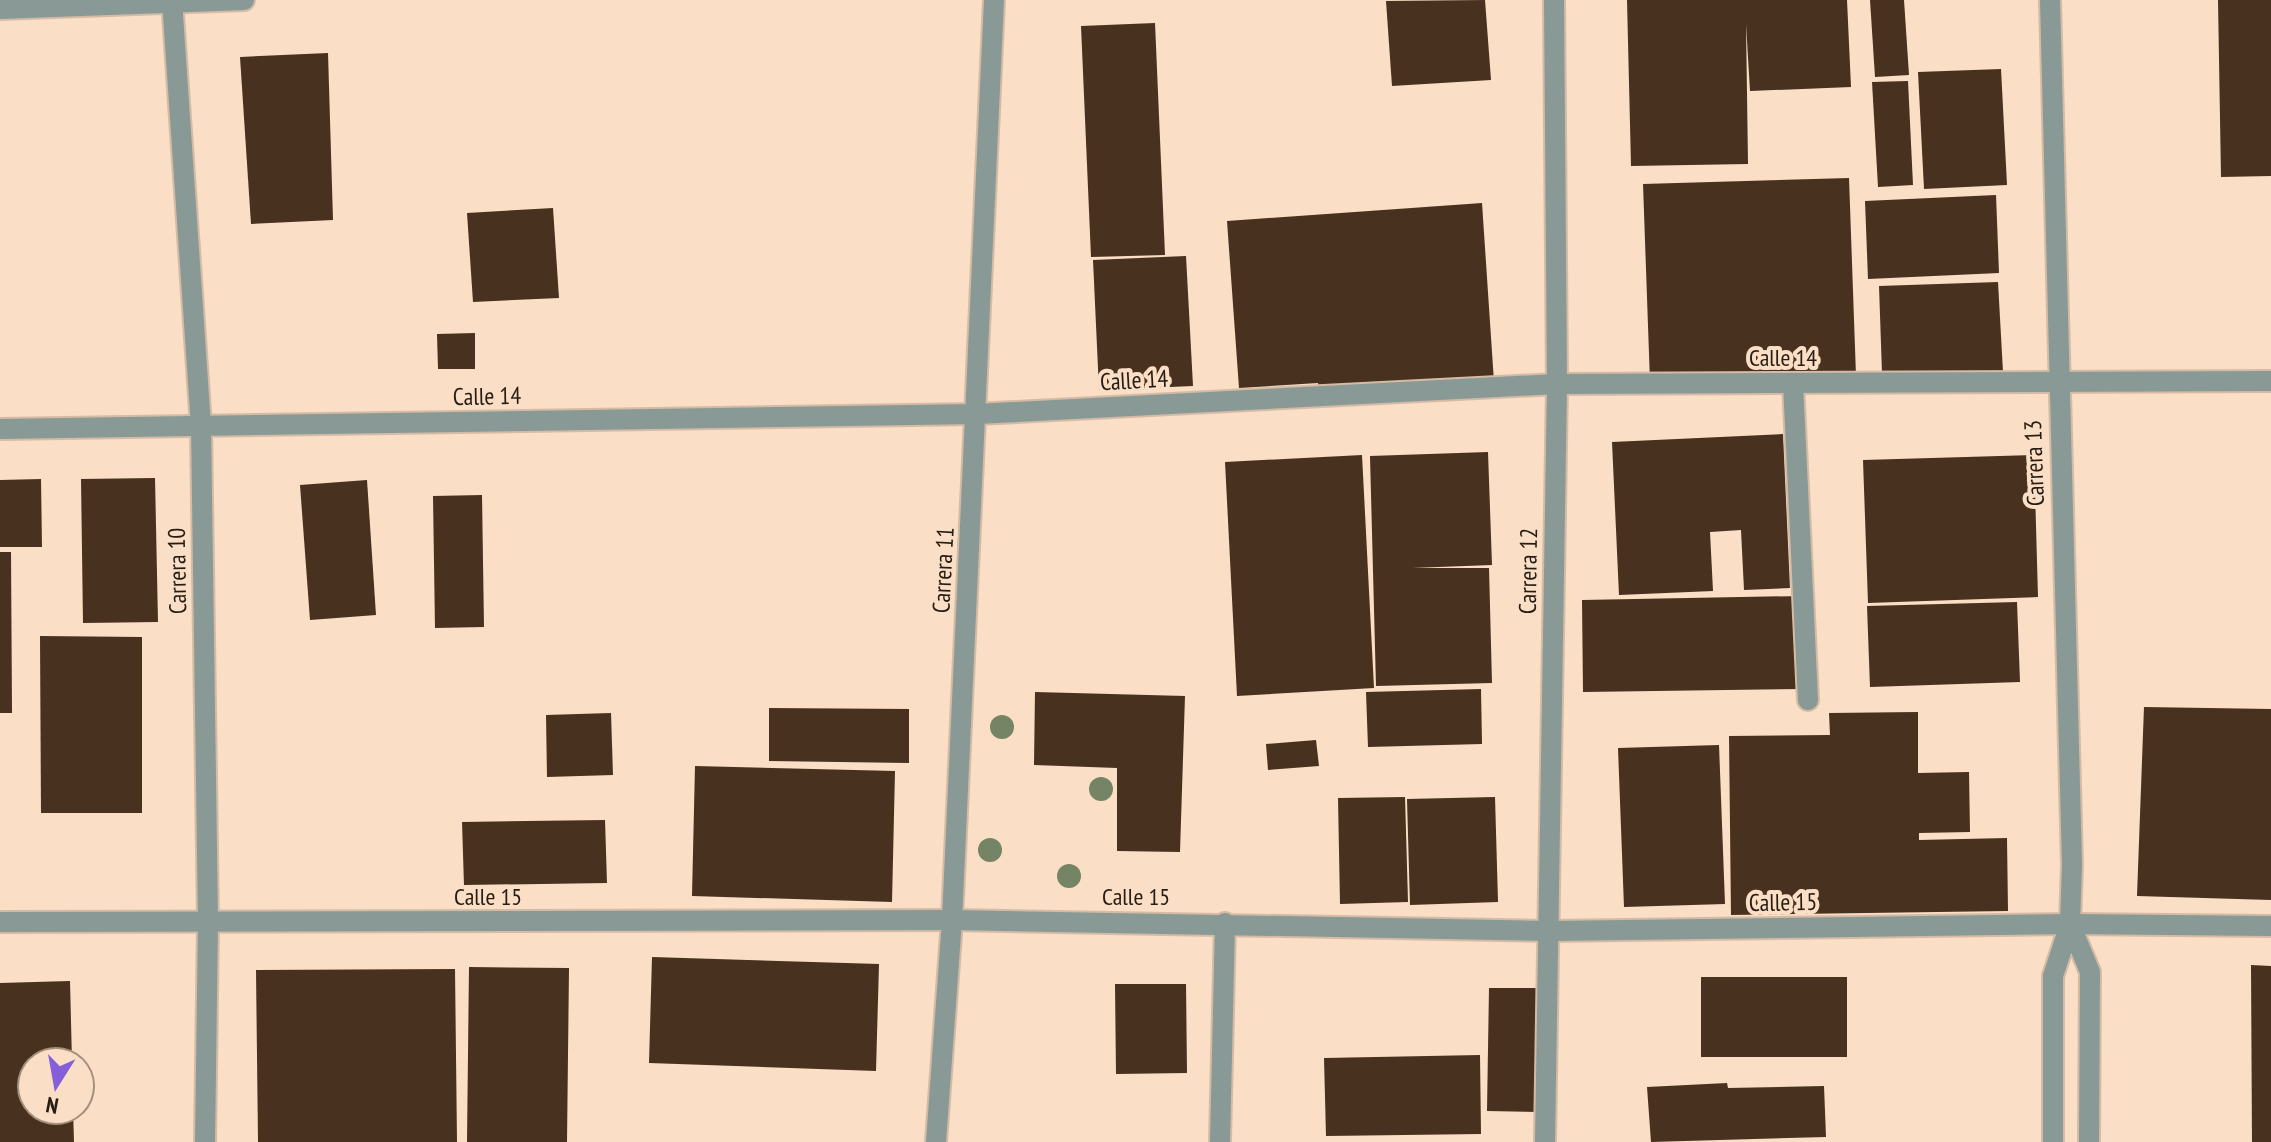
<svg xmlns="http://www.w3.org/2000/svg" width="2271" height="1142" viewBox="0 0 2271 1142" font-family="'PT Sans Narrow',sans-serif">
<rect width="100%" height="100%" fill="#fadec5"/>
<g fill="#48311e">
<path d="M1485,0L1491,80L1392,86L1386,1Z"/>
<path d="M1627,0H1847L1851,87L1750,91L1746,24L1748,164L1631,166Z"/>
<path d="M1870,0H1904L1909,75L1875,77Z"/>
<path d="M2218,0H2271V176L2221,177Z"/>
<path d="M1155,23L1165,255L1091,257L1081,26Z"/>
<path d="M328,53L333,220L251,224L240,57Z"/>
<path d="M2001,69L2007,185L1924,189L1918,72Z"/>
<path d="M1908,81L1913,185L1878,187L1872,82Z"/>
<path d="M1849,178L1856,376L1650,382L1643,184Z"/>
<path d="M1996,195L1999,273L1868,279L1865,201Z"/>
<path d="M1482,203L1494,382L1320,393L1318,383L1239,388L1227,221Z"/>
<path d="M553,208L559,298L473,302L467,213Z"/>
<path d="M1186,256L1193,386L1099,390L1093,260Z"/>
<path d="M1998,282L2003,372L1882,373L1879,286Z"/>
<path d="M475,333V369H438L437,334Z"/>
<path d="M1783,434L1790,588L1744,590L1741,530L1710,532L1713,591L1619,595L1612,442Z"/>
<path d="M1488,452L1492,565L1412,568H1489L1492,683L1376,686L1370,456Z"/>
<path d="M1362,455L1374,688L1237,696L1225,462Z"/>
<path d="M2034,455L2038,597L1868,603L1863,460Z"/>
<path d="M155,478L158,622L83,623L81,479Z"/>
<path d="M41,479L42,547H0V480Z"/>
<path d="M367,480L376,615L310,620L300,485Z"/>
<path d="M482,495L484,627L435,628L433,496Z"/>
<path d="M0,552H11L12,713H0Z"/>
<path d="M1800,596L1801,689L1583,692L1582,600Z"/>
<path d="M2017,602L2020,682L1870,687L1867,606Z"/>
<path d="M40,636L142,637V813H41Z"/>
<path d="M1481,689L1482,744L1368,747L1366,692Z"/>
<path d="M1035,692L1185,696L1180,852L1117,851V768L1034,765Z"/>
<path d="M2144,707L2271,709V900L2137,896Z"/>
<path d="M769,708L909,709V763L769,761Z"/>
<path d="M1918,712V773L1969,772L1970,832L1919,833V840L2007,838L2008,911L1731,915L1729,736L1830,735L1829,713Z"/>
<path d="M611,713L613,775L547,777L546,715Z"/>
<path d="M1316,740L1319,766L1268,770L1266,744Z"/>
<path d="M1719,745L1725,904L1624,907L1618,748Z"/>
<path d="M695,766L895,771L892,902L692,896Z"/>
<path d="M1405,797L1408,902L1340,904L1338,798Z"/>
<path d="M1495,797L1498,902L1410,905L1407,799Z"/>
<path d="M605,820L607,883L464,885L462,822Z"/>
<path d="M652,957L879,964L876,1071L649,1063Z"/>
<path d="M2251,965L2271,966V1142H2252Z"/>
<path d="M469,967L569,968L567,1142H467Z"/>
<path d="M455,969L457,1142H258L256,970Z"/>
<rect x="1701" y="977" width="146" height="80"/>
<path d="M70,981L72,1062H32V1110H73L74,1142H0V983Z"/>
<path d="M1115,984H1186L1187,1073L1116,1074Z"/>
<path d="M1489,988H1541L1540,1112L1487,1111Z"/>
<path d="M1480,1055L1481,1134L1326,1136L1324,1058Z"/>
<path d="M1727,1083L1728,1088L1824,1086L1826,1137L1651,1142L1647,1087Z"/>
</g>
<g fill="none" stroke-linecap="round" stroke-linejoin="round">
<defs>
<path id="lane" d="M1793,383L1808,700"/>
<g id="street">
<path d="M172,0L201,426L208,922L205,1142"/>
<path d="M2050,0L2072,865L2070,924L2053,976V1142"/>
<path d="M0,9L244,0"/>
<path d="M0,429L977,414L1557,384L2271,381"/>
<path d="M0,922L952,920L1549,931L2070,924L2271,926"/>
<path d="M2070,924L2090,972L2089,1142"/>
<path d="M936,1142L952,920L994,0"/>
<path d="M1220,1142L1225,923"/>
<path d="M1545,1142L1557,384L1554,0"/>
</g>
</defs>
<use href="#lane" stroke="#d4bba5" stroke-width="24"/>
<use href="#street" stroke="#d4bba5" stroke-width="24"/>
<use href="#lane" stroke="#889996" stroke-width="20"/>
<use href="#street" stroke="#889996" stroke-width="20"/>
</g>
<g fill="#748465">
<circle cx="1002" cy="727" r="12"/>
<circle cx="1101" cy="789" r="12"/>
<circle cx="990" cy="850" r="12"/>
<circle cx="1069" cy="876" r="12"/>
</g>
<g text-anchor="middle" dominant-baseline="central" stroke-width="8" stroke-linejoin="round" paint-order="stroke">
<g font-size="24" fill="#261c13" stroke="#fadec5">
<text x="1783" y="357">Calle 14</text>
<text transform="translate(1134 380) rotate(-3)">Calle 14</text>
<text transform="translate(487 396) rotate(-1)">Calle 14</text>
<text transform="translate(2034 463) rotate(-92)">Carrera 13</text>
<text transform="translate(943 570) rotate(-87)">Carrera 11</text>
<text transform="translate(177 571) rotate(-91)">Carrera 10</text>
<text transform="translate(1528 571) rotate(-89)">Carrera 12</text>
<text x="488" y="896">Calle 15</text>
<text x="1136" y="896">Calle 15</text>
<text transform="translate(1783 902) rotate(-1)">Calle 15</text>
</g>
</g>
<g transform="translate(56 1086) rotate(191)"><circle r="38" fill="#fadec5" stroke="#a5907e" stroke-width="2"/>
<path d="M0-6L14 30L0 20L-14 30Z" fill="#845fd9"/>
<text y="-12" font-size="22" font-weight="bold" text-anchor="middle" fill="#261c13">N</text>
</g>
</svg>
